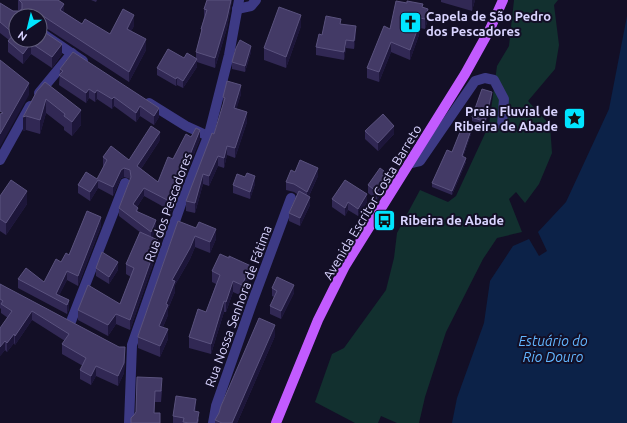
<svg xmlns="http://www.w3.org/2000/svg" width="627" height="423" viewBox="0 0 627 423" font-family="Ubuntu,sans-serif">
<rect width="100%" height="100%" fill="#130f26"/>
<path fill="#12302f" d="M514,0H558L554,5L559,45L555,69L528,101L550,125L552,153L539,184L525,203L516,192L509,199L522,232L497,238L483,259L446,332L425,397L419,423H397L381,416L378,423H355L315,402L332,354L344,348L386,290L394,258L397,233L420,190L448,202L456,196L489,125L497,66L509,46Z"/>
<path fill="#0c2248" d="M627,16V423H452L457,398L484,323L490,281L513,246L529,239L539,256L547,251L538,232L566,202L609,109Z"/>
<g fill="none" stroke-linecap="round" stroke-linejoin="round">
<g stroke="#3d3a85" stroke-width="10">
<path d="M237,9L251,6L256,0"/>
<path d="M40,32L83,61"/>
<path d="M39,93L72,53"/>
<path d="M149,103L186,126L208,136"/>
<path d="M0,160L30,106"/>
<path d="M411,163L420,161L475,81L485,78L494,80L504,99L502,125"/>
<path d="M70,324L125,183"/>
<path d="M129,423L132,345L181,204L209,134L229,55L239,0"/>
<path d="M213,423L216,406L252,303L291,198"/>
</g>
<path stroke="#c25bff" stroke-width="10" d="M276,423L318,320L345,266L465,74L490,29L503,0"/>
</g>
<g fill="#312854">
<path d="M18,0H58L64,12L82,24L110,34L134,26L131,31L146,50L129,82L43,26H40V16H16L40,40L62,54L52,68L31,54L23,64L8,52V41L9,40L0,33V3L13,11H19L18,10Z"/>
<path d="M91,0H97L96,2Z"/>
<path d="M207,0H232L227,28L215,68L197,62V67L183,88L177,85L176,86L157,75V68L184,58H196V52L201,34V29L204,17V9Z"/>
<path d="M441,0H475L472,11L441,2Z"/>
<path d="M423,8L428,19L425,29L420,28L419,35L410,60L391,52L379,82L367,78V68L390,29Z"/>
<path d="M341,24L356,34L354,49L346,48L344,60L316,55V47L322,35Z"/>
<path d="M301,26L286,68L264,60V48Z"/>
<path d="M73,52L159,117L154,125L140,116L136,122L114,106L112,109L97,99L95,102L89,98L86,103L59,85L60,69Z"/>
<path d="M251,52L245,72L232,69V62Z"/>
<path d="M37,91L81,125L72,136L64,130V127L46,113L40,134L26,130L23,131V117Z"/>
<path d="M241,94L236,109L247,122L235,158L227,155L224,168L218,166L209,186L203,184L195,213L186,211V201L214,134L223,107V97Z"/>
<path d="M492,96L485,126L472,121V117Z"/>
<path d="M365,131L394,134L378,151L365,139Z"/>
<path d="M471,134L463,157L466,162L452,195L432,187V183L452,152Z"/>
<path d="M191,137L200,139L171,211L144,196L137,207L138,212L156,229L152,238L158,250L130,330L116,324L108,336L78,320V310L120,304L131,277L126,274V264L141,233L119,216V208L130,179L124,177L121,178L113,196L98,188L90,201L78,193V185L97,179L104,166H103V157L129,160L160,140L141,169L158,182L173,159Z"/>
<path d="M295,172L318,176L309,196L310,205L300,226L289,221V213L297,194L294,192L286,190V182Z"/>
<path d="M389,183L377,200L368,193V185Z"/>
<path d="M255,184L250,199L233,193V185Z"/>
<path d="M0,196L27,204L6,235L0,231Z"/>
<path d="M332,199L367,202L358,216L348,210L345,216L332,207Z"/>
<path d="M178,221L216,239L210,253L195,247L190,259L175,285V292L168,309V315L163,327L168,339L160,357L138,348V336Z"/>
<path d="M101,226L78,286L67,280L59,295L69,300V309L67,314L18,288V279L44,282L69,255Z"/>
<path d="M96,268L118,270L109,284L96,276Z"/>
<path d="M212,271L251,277L242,296L233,292L226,312H224L211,354L189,348V337L206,312L216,284L212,282Z"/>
<path d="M0,284L125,357L124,373L118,386L96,376L91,385L80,379V370L83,366L62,354V344L65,341L32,320L15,345L14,343L7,352L5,350L0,356L8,318L1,313V309L0,308Z"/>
<path d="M272,288L294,293L281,319L270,314V306L274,297L272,296Z"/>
<path d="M275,336L237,423H215V420Z"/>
<path d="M137,377L162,390L161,402H155L154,413L160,423L134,415L136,412Z"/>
<path d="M196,407L195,411L199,420L198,423H173V416Z"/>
</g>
<g fill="#1d163a">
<path d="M231,0H232L227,28L215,68V58Z"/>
<path d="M472,0H475L472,11Z"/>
<path d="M64,4V14L60,10Z"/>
<path d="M428,9V19L425,29V19Z"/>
<path d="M134,15V26L127,39V29Z"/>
<path d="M301,15V26L286,68V57Z"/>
<path d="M420,18V28L419,35L410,60V50Z"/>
<path d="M356,26V34L354,49V41Z"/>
<path d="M146,39V50L129,82V72Z"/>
<path d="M346,40V48L344,60V52Z"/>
<path d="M391,42V52L379,82V72Z"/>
<path d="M31,43V54L23,64V54Z"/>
<path d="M62,44V54L52,68V57Z"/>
<path d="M251,46V52L245,72V66Z"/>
<path d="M197,59V67L183,88V81Z"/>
<path d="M177,77V85L176,86V79Z"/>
<path d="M29,83V95L0,147V134Z"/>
<path d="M241,85V94L234,118V108Z"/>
<path d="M89,89V98L86,103V93Z"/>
<path d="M97,90V99L95,102V93Z"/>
<path d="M492,92V96L485,126V122Z"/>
<path d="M114,97V106L112,109V99Z"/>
<path d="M46,99V113L40,134V120Z"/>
<path d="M140,106V116L136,122V113Z"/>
<path d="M159,108V117L154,125V116Z"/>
<path d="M81,110V125L72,136V122Z"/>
<path d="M247,112V122L235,158V148Z"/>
<path d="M26,116V130L23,131V117Z"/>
<path d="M394,126V134L378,151V143Z"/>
<path d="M200,130V139L171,211V202Z"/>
<path d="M471,130V134L462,160V156Z"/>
<path d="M160,132V140L137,175V166Z"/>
<path d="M227,146V155L224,168V158Z"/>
<path d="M218,156V166L209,186V176Z"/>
<path d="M466,158V162L452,195V191Z"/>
<path d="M124,168V177L121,178L113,196V187L121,170Z"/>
<path d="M318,168V176L307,200V192Z"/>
<path d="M203,174V184L195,213V203Z"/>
<path d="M389,175V183L377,200V192Z"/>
<path d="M255,176V184L250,199V192Z"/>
<path d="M98,180V188L90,201V192Z"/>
<path d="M144,188V196L133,213V204Z"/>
<path d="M27,191V204L6,235V223Z"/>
<path d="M367,194V202L358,216V209Z"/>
<path d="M310,197V205L300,226V218Z"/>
<path d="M348,202V210L345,216V208Z"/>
<path d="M101,217V226L78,286V276Z"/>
<path d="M156,220V229L151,241V232Z"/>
<path d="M216,229V239L210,253V242Z"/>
<path d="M195,236V247L190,259L175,285V292L168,309V315L159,336V326L172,280Z"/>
<path d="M158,240V250L130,330V320Z"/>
<path d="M118,262V270L109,284V277Z"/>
<path d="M251,266V277L242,296V285Z"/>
<path d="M67,271V280L57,300L56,294Z"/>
<path d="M233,281V292L226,312V302Z"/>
<path d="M294,285V293L281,319V311Z"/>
<path d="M69,300V309L67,314V305Z"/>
<path d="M224,301V312L211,354V344Z"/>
<path d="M32,311V320L15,345V336Z"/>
<path d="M116,314V324L108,336V325Z"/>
<path d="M275,325V336L237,423H232Z"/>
<path d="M168,329V339L160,357V346Z"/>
<path d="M14,334V343L7,352V343Z"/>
<path d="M5,341V350L0,356V347Z"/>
<path d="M125,347L124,373L118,386V376Z"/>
<path d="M96,366V376L91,385V376Z"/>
<path d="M155,391V402L154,423V413Z"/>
<path d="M196,399V407L194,419V411Z"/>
</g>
<g fill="#433a66" stroke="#5a527e">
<path d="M19,0H58L64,4L60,10L82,24L85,19L110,34L123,9L134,15L127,29L146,39L129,72L43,16H16V40H40V29L62,44L52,57L31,43L23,54L8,41L14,34L0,22V3L13,11H19L22,9V3Z"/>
<path d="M207,0H231L227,18L215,58L196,52L202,29H201L207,10L204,9Z"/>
<path d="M396,1L407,3V1L423,4L422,7L428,9L425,19L420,18L419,25L410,50L391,42L379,72L367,68L384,26L390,29Z"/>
<path d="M279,7L301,15L286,57L264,48Z"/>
<path d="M326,16L341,19L340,24L356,26L354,41L346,40L344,52L316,47L319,34L322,35Z"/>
<path d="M240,40L251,46L245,66L232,62L236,48Z"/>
<path d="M168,49L184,58L187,53L197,59L183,81L177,77L176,79L157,68Z"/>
<path d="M73,52L159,108L154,116L140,106L136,113L114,97L112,99L97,90L95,93L89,89L86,93L59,75L63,71L60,69Z"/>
<path d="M0,60L29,83L0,134V114L3,113L0,111Z"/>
<path d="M227,81L241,85L234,108L247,112L235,148L227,146L224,158L218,156L209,176L203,174L195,203L186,201L212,133L214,134L225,98L223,97Z"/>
<path d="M45,82L81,110L72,122L64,116L65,114L46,99L40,120L26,116L23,117L37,91Z"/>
<path d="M482,89L492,92L485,122L472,117Z"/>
<path d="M383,114L394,126L378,143L365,131Z"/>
<path d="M151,126L160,132L137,166L158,182L168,157L173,159L186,134L191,137L196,128L200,130L171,202L144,188L133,204L138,208L136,211L156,220L151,232L119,208L131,177L130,170L124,168L121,170L113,187L98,180L90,192L78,185L86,172L97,179L107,160L103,157L111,146L129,160Z"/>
<path d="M462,127L471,130L462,156L466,158L452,191L432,183L447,150L452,152Z"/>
<path d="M300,160L318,168L307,192L294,184L286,182L291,170L295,172Z"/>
<path d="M380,168L389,175L377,192L368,185Z"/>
<path d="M247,173L255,176L250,192L233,185L237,174L245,177Z"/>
<path d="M11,180L27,191L6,223L0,219V196Z"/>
<path d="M345,180L367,194L358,209L348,202L345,208L332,199Z"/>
<path d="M299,191L310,197L300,218L289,213Z"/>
<path d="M87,211L101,217L78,276L67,271L56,294L69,300L67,305L18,279L26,268L44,282L56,259L61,262L66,253L69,255Z"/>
<path d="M178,221L196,228L199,222L216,229L210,242L195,236L190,248L172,280L175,281L166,304L168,305L159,326L168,329L160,346L138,337V336Z"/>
<path d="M140,232L158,240L130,320L116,314L108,325L78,310L88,285L120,304L134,268L126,264Z"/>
<path d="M102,252L118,262L109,277L96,268Z"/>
<path d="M220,254L229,258V256L251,266L242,285L233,281L226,302L224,301L211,344L189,337L198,309L206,312L220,275L212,271Z"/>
<path d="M277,277L294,285L281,311L270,306L277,291L272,288Z"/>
<path d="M0,284L119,347H125L124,363L118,376L96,366L91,376L80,370L86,358L62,344L69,334L32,311L15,336L14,334L7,343L5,341L0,347V328L12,311L1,304L3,301L0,299Z"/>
<path d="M259,318L275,325L232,423H222L215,420L219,413L221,406Z"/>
<path d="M137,377L162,378L161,391H155L154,413H160V423H131V418L134,415L136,412Z"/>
<path d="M176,396L196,399L194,411L199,412L197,423H189L183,422L184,418L173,416Z"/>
</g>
<defs>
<symbol id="church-square" viewBox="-11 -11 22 22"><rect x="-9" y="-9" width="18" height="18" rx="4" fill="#00e5ff" stroke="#130f26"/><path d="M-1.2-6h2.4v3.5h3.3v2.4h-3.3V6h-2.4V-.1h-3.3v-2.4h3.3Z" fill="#111"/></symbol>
<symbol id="sight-square" viewBox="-11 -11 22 22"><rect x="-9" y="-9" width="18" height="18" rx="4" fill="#00e5ff" stroke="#130f26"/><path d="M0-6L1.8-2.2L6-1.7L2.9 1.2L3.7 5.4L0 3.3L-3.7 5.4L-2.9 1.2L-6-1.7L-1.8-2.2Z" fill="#111"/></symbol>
<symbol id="bus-square" viewBox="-11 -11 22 22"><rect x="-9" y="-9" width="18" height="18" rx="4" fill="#00e5ff" stroke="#130f26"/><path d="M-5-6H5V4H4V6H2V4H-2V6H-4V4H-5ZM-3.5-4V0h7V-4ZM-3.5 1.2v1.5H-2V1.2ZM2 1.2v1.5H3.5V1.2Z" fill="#111"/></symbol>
</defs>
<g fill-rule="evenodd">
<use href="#church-square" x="398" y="10" width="25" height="25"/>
<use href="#sight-square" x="562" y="106" width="25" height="25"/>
<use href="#bus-square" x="372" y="208" width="25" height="25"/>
</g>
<g text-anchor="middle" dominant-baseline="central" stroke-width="4" stroke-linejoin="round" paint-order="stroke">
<g font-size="13" font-weight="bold" fill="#d9d4ff" stroke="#130f26" text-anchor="start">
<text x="426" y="16">Capela de São Pedro<tspan x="426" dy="15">dos Pescadores</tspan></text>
<text x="558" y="111" text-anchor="end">Praia Fluvial de<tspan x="558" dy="15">Ribeira de Abade</tspan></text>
<text x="400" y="220">Ribeira de Abade</text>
</g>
<g font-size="13" fill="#d9d4ff" stroke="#130f26">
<text transform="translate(372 202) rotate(-59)">Avenida Escritor Costa Barreto</text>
<text transform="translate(168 207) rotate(-70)">Rua dos Pescadores</text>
<text transform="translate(238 306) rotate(-70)">Rua Nossa Senhora de Fátima</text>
</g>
<g font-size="14" font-style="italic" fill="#62b6ff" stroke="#130f26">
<text x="553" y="341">Estuário do<tspan x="553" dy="16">Rio Douro</tspan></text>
</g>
</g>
<g transform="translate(28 28) rotate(215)"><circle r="19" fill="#130f26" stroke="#625e7d"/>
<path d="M0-3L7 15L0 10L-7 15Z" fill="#00e5ff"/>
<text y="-6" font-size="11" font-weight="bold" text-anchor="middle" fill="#d9d4ff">N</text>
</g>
</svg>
